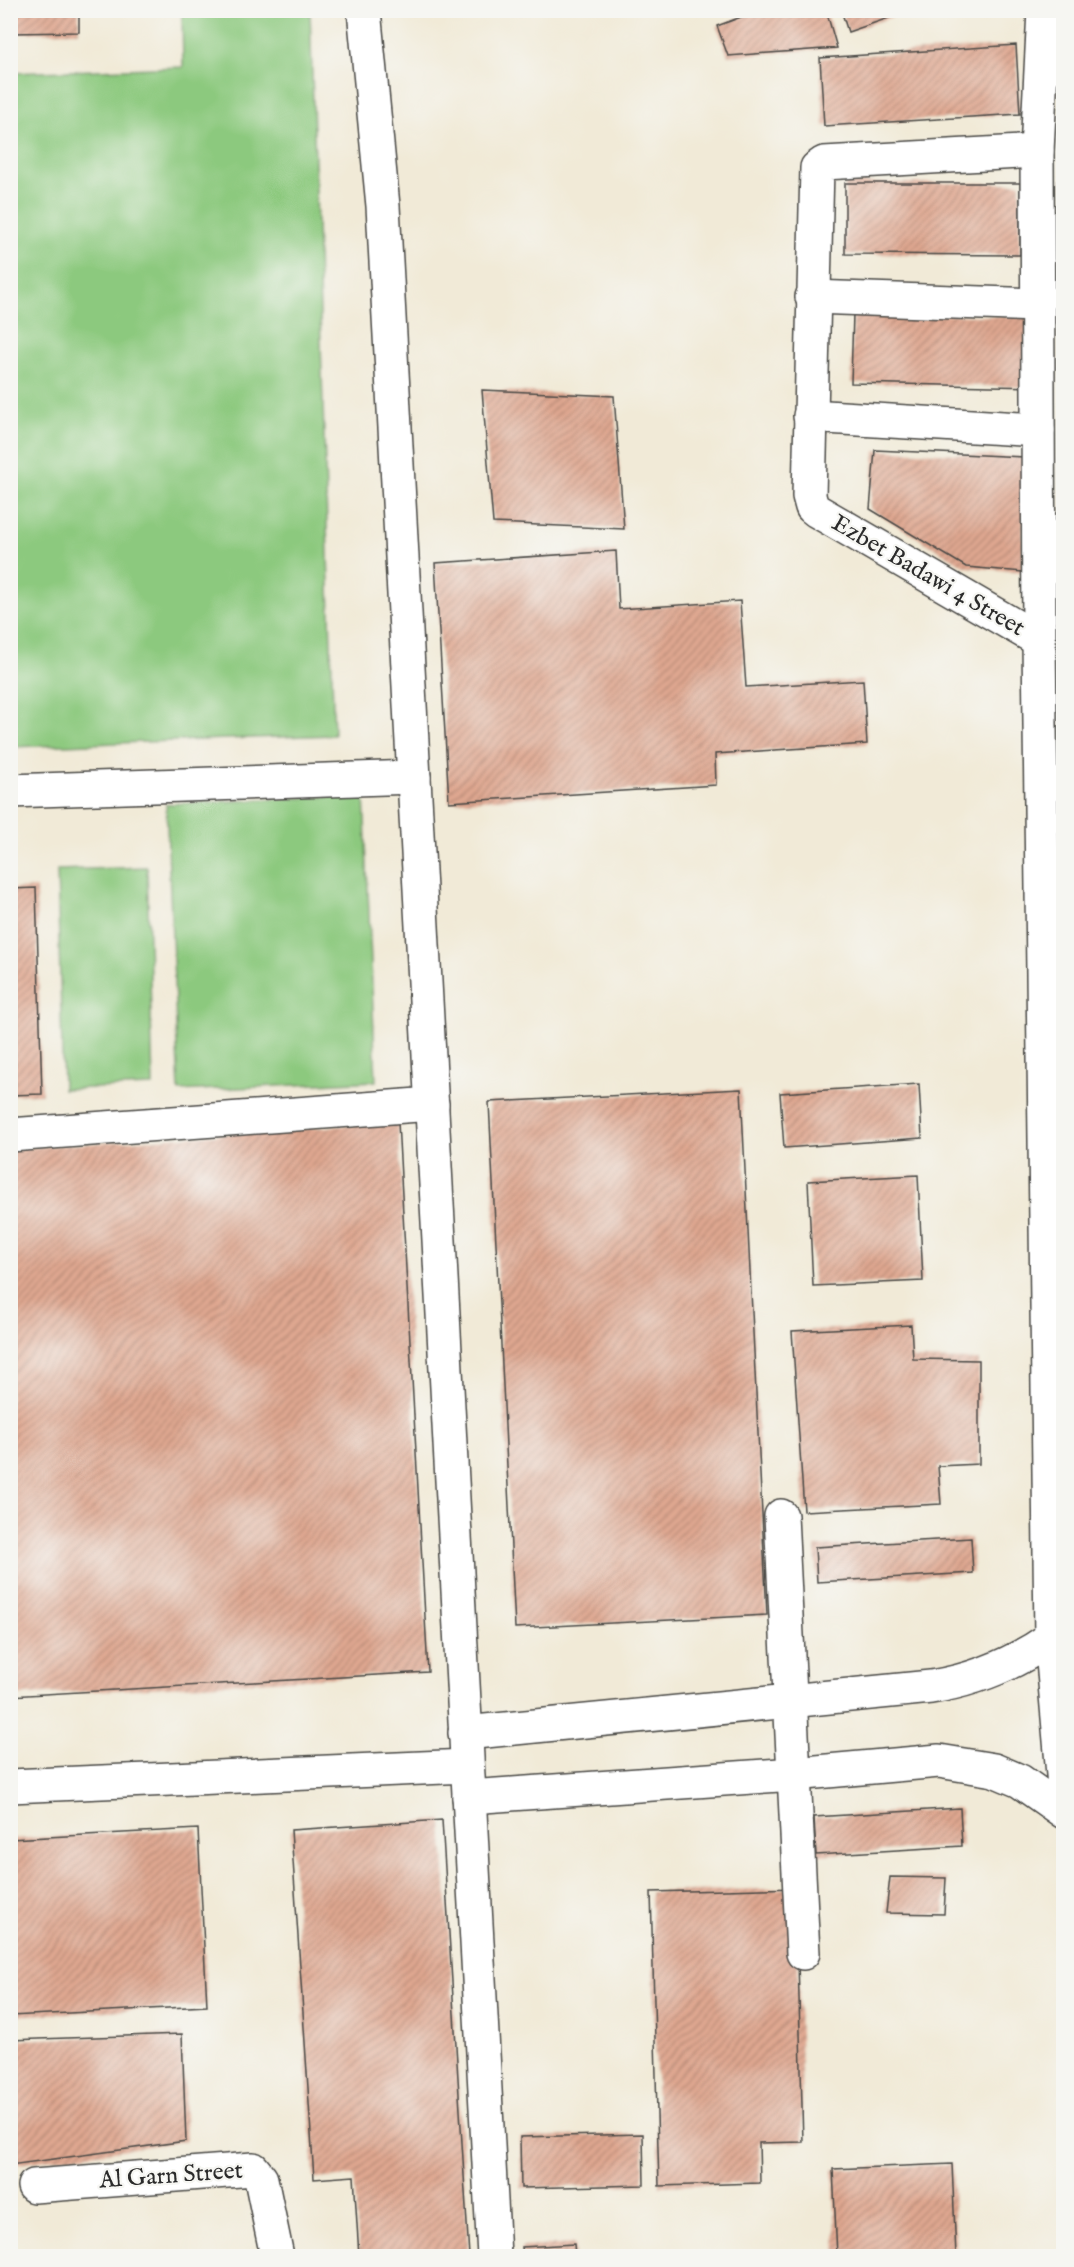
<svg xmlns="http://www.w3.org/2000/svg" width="1074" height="2267" viewBox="0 0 1074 2267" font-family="'IM FELL English',serif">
<defs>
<pattern id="building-hatch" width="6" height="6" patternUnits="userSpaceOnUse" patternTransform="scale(1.5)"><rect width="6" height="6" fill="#dfa790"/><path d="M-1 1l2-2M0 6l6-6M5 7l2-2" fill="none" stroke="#b58876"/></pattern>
</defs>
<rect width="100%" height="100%" fill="#f6f6f2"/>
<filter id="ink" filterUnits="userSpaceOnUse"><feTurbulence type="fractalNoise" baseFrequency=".0167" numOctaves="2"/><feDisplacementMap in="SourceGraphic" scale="12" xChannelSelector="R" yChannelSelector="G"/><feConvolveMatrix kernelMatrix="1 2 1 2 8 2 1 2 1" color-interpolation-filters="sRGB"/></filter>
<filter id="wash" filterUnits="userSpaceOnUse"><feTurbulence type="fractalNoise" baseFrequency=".008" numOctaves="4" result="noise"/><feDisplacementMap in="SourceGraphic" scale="24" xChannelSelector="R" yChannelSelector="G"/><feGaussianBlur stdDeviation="1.35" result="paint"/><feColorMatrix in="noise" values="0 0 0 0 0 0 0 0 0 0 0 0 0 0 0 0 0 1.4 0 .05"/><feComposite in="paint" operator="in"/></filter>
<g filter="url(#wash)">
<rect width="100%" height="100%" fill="#f1ead7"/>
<g fill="#8cc97e" stroke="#5c7a54" stroke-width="1.5">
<path d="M182,11H310L334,735L11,747V73L183,67Z"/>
<path d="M364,795L376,1081L179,1091L166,804Z"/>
<path d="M147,867L153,1086L63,1089L57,870Z"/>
</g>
<g id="blocks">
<g fill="url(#building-hatch)">
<path d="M10,10H79V32L10,33Z"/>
<path d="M760,10H826L837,48L728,56L717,26Z"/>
<path d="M841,10H909V11L848,32Z"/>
<path d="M1016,45L1020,114L824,126L820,58Z"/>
<path d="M845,183H1020V255L845,254Z"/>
<path d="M853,313L1033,317L1031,387L851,383Z"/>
<path d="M482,390L614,396L624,529L493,523Z"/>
<path d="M875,450L1024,457L1023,572L966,567L870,509Z"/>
<path d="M616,551L619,609L740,601L746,687L863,680L867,744L715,754L716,785L449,802L435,563Z"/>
<path d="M36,888L42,1094L10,1095V889Z"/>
<path d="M919,1084L922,1138L784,1148L780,1093Z"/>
<path d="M741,1089L767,1615L515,1628L489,1102Z"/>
<path d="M398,1122L428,1672L10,1696V1149Z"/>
<path d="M918,1175L923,1281L813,1286L808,1181Z"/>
<path d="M911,1325L913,1359L979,1360V1464L938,1466L941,1504L804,1511L792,1331Z"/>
<path d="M971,1538L973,1573L817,1582L815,1547Z"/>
<path d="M960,1808L962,1846L816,1855L814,1817Z"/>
<path d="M442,1820L469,2256H359L354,2176L314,2179L291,1830Z"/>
<path d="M198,1829L207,2006L10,2016V1839Z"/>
<path d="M890,1877L946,1878L944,1914L886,1913Z"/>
<path d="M796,1888L803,2142L759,2143L760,2183L659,2186L651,1892Z"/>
<path d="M182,2034L186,2141L10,2165V2040Z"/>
<path d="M643,2134L644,2185L521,2188L520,2137Z"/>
<path d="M952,2164L956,2256H837L833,2169Z"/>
<path d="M574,2244L575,2256H523L522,2247Z"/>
</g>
</g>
</g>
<g filter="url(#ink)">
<use href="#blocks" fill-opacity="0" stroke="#494845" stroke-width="1.5"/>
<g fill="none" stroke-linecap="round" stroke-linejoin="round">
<defs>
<g id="minor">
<path d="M364,10L383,206L494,2256"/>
<path d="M1037,151L824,163L817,168L809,496L812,507L817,511L1039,640"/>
<path d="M812,297L1038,305"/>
<path d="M810,416L1038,430"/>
<path d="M10,791L414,777"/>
<path d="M10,1135L432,1104"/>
<path d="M781,1516L803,1953"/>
<path d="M465,1733L931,1687C976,1680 1014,1664 1051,1638"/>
<path d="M10,1786L467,1766"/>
<path d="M469,1797L794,1774L939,1761L994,1770L1020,1781L1064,1812"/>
<path d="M34,2186L253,2169L261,2179L277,2256"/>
</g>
<path id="major" d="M1044,10L1037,151L1039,640L1051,1638L1064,1786"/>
</defs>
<use href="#minor" stroke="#494845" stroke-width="36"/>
<use href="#major" stroke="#494845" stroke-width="36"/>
<use href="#minor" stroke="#fff" stroke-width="33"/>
<use href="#major" stroke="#fff" stroke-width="33"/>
</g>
</g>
<g text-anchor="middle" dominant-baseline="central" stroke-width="4.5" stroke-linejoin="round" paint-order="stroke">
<g font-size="24" fill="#2b2b2b" stroke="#f6f6f2">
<text transform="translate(928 576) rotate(30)">Ezbet Badawi 4 Street</text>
<text transform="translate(171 2176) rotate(-4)">Al Garn Street</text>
</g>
</g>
<rect width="1074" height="2267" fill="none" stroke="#f6f6f2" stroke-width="36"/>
</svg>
